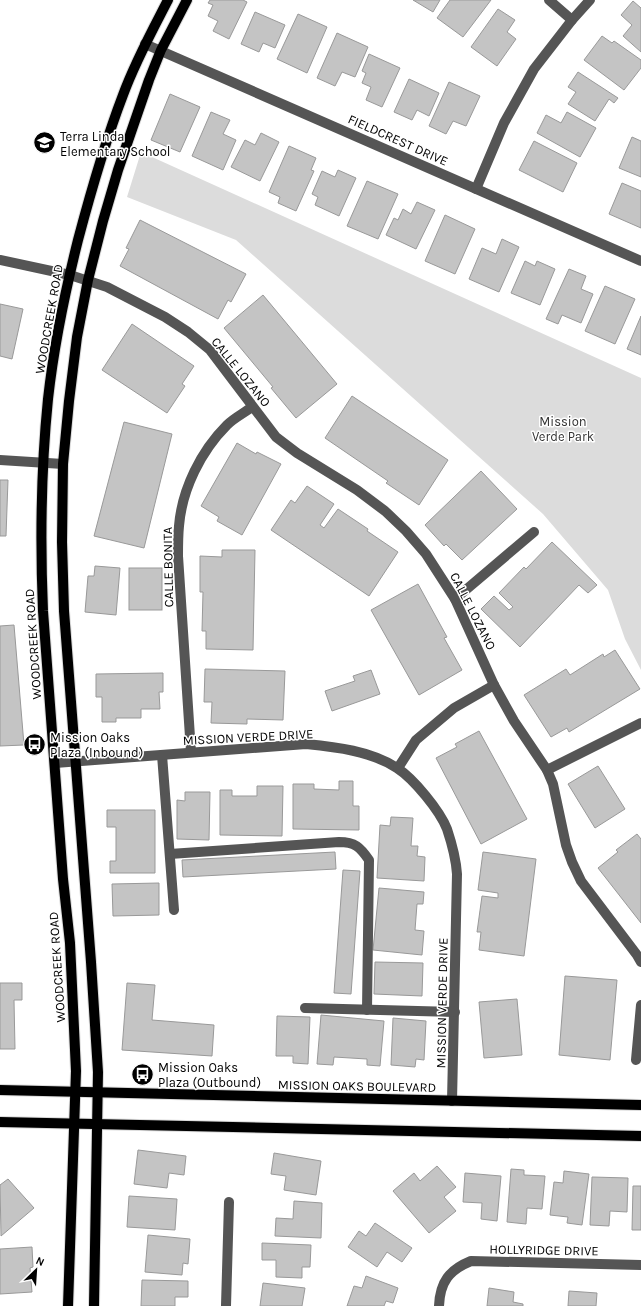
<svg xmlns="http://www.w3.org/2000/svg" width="641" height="1306" viewBox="0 0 641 1306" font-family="Karla,sans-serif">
<rect width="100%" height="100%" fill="#fff"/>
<path fill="#dcdcdc" d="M141,152L641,378V670L625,639L608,590L543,514L236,240L127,197Z"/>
<g fill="#c4c4c4" stroke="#999">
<path d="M210,0H243L247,2L229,39L213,31L218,21L208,16L213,5L208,3Z"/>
<path d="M413,0H440L433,12Z"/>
<path d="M450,0H491L463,37L437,18Z"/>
<path d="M633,1L641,8V52L623,36L632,25L621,15Z"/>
<path d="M498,9L515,20L507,32L516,39L497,66L471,47Z"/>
<path d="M255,12L285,25L275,48L263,43L259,52L241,44Z"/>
<path d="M298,14L327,27L307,73L277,59Z"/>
<path d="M337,33L368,47L355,77L342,72L335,86L317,78Z"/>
<path d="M602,36L612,43L614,41L641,60V68L624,90L584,60Z"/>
<path d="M369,54L400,68L382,107L366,100L371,87L362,83L366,73L362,71Z"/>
<path d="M578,72L618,98L614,103L609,99L595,121L568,104L576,92L568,87Z"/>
<path d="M409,79L439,93L429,116L417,110L412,120L394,112Z"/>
<path d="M449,82L480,96L466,126L453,121L446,134L429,126Z"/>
<path d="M170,94L200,107L180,152L151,140Z"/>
<path d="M211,112L230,120L223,134L236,140L223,170L192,156Z"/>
<path d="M567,112L596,128L580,157L537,133L546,115L561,123Z"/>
<path d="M261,133L279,142L260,181L231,167L245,140L255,145Z"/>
<path d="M632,137L641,141V177L619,168Z"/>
<path d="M534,141L577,163L563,192L519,170Z"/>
<path d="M289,146L316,158L311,170L314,171L296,211L278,203L280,197L269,192Z"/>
<path d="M338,170L356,178L339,216L315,205L318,197L312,194L322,171L335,177Z"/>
<path d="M367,181L398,194L378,239L347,226Z"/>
<path d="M622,183L641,191V228L609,214Z"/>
<path d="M417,202L435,210L416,249L386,235L394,218L398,220L403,209L411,214Z"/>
<path d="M445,215L475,229L455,274L425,261Z"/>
<path d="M140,220L246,274L231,302L228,300L218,319L120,266L129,249L126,248Z"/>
<path d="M502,239L519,247L499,292L469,279L482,248L496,254Z"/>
<path d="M525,261L535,266L537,261L555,269L540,305L511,293Z"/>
<path d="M569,269L586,276L581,289L593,294L581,323L562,315L558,324L546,319Z"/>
<path d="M605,286L635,299L615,344L585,331Z"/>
<path d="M263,295L337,384L296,418L271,388L273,387L224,328Z"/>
<path d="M0,304L23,309L12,359L0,356Z"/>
<path d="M641,316V355L627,349Z"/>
<path d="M132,324L194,366L182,384L185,386L167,413L102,370Z"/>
<path d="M352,396L448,460L419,505L386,483L388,481L325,438Z"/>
<path d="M124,422L172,434L144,548L94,536Z"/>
<path d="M237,443L256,454L257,452L281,464L242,535L217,521L219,517L201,506Z"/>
<path d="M481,471L517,509L462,560L446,544L444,546L425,525Z"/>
<path d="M0,480H8L6,536H0Z"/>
<path d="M307,486L334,504L320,525L324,528L338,509L368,529L367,531L398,552L369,596L271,530L291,500L295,503Z"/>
<path d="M552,542L597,585L588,593L579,585L520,647L481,609L494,596L509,610L513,607L499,593L524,567L526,569Z"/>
<path d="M222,550H255L253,650L206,649V631H202L203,592H200V556L222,557Z"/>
<path d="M95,566L120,568L116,615L85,612L88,576H94Z"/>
<rect x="129" y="568" width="33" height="42"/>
<path d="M418,584L447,637L444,638L462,670L419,695L371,610Z"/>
<path d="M14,625L24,745L0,746V626Z"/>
<path d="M615,650L640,689L569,732L567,728L551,737L524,695L566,669L570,675L603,654L604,657Z"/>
<path d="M205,669L285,671L283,720L247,719V724L211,723L212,702H204Z"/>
<path d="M371,670L380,694L332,711L325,691L355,681L353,676Z"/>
<path d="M163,673V692H159L160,709H141V718H116V722H102V697H96V674Z"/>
<path d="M479,731L527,819L481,844L436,758L457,747L455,744Z"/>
<path d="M598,766L625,809L595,828L568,784Z"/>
<path d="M339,781H353V806H359V830L293,829V784H314V789L339,790Z"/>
<path d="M257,786H283L282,836L220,835V790H232V796H257Z"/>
<path d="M185,792H210L209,840L177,839V800L185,801Z"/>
<path d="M107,810H155V873H110V861H116V827H107Z"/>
<path d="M391,817L413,818L411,846H418L417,856L425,857L424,881L377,878L380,825L390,826Z"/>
<path d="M637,834L641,839V923L598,868L618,852L616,850Z"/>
<path d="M335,852L336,869L183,877L182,860Z"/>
<path d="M483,852L536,859L524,956L479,950L481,932H477L482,896L498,898V893L478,890Z"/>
<path d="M343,870L360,871L351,994L334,993Z"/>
<path d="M159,883V915L113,916L112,884Z"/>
<path d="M379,888L424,892L423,904H417L415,930L424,931L422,955L373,950Z"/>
<path d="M375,962L423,963L422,996L374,994Z"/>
<path d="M565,976L617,980L610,1060L559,1055Z"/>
<path d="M0,983H22V1000H14L15,1049H0Z"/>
<path d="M127,983L155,985L152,1020L214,1025L212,1056L122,1050Z"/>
<path d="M517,999L522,1055L484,1058L479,1002Z"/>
<path d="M321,1015L384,1021L380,1066L367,1065V1059L334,1057L333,1065L317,1064Z"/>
<path d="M277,1016L310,1017L308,1064L293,1063V1056H276Z"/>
<path d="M393,1018L426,1021L424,1060L416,1059L415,1067L391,1065Z"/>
<path d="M138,1150L186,1156L184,1175L169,1173L167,1188L134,1184Z"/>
<path d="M274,1153L321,1161L316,1195L284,1190L286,1176L271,1174Z"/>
<path d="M437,1166L456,1187L444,1197L456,1211L429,1233L393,1191L414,1173L420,1181Z"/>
<path d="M511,1169L524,1170V1175L545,1176L542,1209L527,1208L526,1224L507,1222Z"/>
<path d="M564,1171L589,1174L582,1225L567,1223L568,1217L550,1215L554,1182L563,1183Z"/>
<path d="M465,1173L501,1176L497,1221L481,1219L482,1203L463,1202Z"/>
<path d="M592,1177L628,1178L627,1212L610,1211L609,1226L590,1225Z"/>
<path d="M8,1179L34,1208L1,1236L0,1185Z"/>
<path d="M633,1186H641V1230H632Z"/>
<path d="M129,1196L177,1199L175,1230L127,1227Z"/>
<path d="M294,1201L322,1203L321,1238L275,1236L276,1218L293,1219Z"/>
<path d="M375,1223L412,1248L402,1262L387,1252L377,1267L348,1247L359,1231L366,1236Z"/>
<path d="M148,1235L190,1239L188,1264L183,1263L182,1275L145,1272Z"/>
<path d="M262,1243L311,1245L310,1267H302V1278L276,1277V1260H262Z"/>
<path d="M32,1247L33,1267L30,1268L32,1292L0,1294V1249Z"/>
<path d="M366,1276L398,1288L393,1303L386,1301L384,1306H347L354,1286L362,1288Z"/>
<path d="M142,1280L188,1281V1297H175V1306H141Z"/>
<path d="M263,1283L305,1288L302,1306H260Z"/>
<path d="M489,1288L514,1292L513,1302L523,1304V1306H487Z"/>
<path d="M569,1291L597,1293L596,1306H568Z"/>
</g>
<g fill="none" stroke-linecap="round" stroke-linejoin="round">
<defs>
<g id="major">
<path d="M0,1090L641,1105"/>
<path d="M0,1122L641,1136"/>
<path d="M68,1306L76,1071L70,943L63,879L43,611C40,540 41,469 48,399C54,345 65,292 78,240C91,191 105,142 123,95C135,62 152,31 168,0"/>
<path d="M94,1306L98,1072L91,962L64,611L62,542L63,464L69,401L77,337L88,280L103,221L118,170L149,80L161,50L187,0"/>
</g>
</defs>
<use href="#major" stroke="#dbdbdb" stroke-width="12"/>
<g stroke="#555" stroke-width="10">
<path d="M549,0L572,20"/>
<path d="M145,44L641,261"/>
<path d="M476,189L504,123L534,69L572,20L590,0"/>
<path d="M0,260L70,275L107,287L165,317L188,332L210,350L276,437L297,453L357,490L385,511L406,531L426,554L455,599L494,685L514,721L547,770L553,784L566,845L572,862L581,881L637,955L641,962"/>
<path d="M0,460L63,464"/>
<path d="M455,599L534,532"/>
<path d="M191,752L178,556C178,546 178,536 179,526C182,489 201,451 227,425C234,418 244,413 252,407"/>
<path d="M162,755L174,910"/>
<path d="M55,763L306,744C336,747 371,751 397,768C414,779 440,811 447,829C452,844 456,859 457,874L452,1101"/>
<path d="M398,768L416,740L454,708L494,685"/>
<path d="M547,770L641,723"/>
<path d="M170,854L339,842C355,842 360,847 369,860L367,1010"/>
<path d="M305,1008L455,1012"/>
<path d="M636,1060L641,1005"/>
<path d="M226,1306L229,1202"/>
<path d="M439,1306C440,1282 449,1270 471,1261L641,1265"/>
</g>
<use href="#major" stroke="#000" stroke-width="10"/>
</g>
<defs>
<symbol id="school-disc" viewBox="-11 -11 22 22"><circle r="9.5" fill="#000" stroke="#fff"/><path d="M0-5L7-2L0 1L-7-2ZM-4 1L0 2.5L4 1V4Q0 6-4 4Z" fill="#fff"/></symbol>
<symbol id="bus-disc" viewBox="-11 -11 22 22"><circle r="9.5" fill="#000" stroke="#fff"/><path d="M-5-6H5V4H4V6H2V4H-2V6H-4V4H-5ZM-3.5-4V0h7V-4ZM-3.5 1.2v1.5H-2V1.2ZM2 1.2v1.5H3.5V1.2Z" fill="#fff"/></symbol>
</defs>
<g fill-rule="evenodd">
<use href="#school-disc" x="32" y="130" width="25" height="25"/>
<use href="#bus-disc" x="22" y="732" width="25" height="25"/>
<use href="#bus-disc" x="130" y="1062" width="25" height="25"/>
</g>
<g text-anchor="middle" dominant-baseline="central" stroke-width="3" stroke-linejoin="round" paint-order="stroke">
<g font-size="13" fill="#000" stroke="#fff" text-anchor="start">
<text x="60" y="136">Terra Linda<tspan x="60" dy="15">Elementary School</tspan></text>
<text x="50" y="737">Mission Oaks<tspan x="50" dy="15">Plaza (Inbound)</tspan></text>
<text x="158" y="1067">Mission Oaks<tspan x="158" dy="15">Plaza (Outbound)</tspan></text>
</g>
<g font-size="13" fill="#000" stroke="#fff">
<text transform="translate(398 140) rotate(24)">FIELDCREST DRIVE</text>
<text transform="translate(49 319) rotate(-80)">WOODCREEK ROAD</text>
<text transform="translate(241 372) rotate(51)">CALLE LOZANO</text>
<text transform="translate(168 567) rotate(-91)">CALLE BONITA</text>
<text transform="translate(473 611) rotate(63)">CALLE LOZANO</text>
<text transform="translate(33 644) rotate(-94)">WOODCREEK ROAD</text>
<text transform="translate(248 737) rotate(-3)">MISSION VERDE DRIVE</text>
<text transform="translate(57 967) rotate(-94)">WOODCREEK ROAD</text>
<text transform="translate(442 1003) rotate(-89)">MISSION VERDE DRIVE</text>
<text transform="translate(357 1086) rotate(1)">MISSION OAKS BOULEVARD</text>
<text transform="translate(544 1250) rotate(1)">HOLLYRIDGE DRIVE</text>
</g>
<g font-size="13" fill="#333" stroke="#fff">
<text x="563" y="421">Mission<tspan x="563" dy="15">Verde Park</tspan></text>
</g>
</g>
<g transform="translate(36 1270) rotate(25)" stroke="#ffffff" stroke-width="3" paint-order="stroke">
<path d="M0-3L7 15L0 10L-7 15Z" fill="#000000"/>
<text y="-6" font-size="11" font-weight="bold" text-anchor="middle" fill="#000000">N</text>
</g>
</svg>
